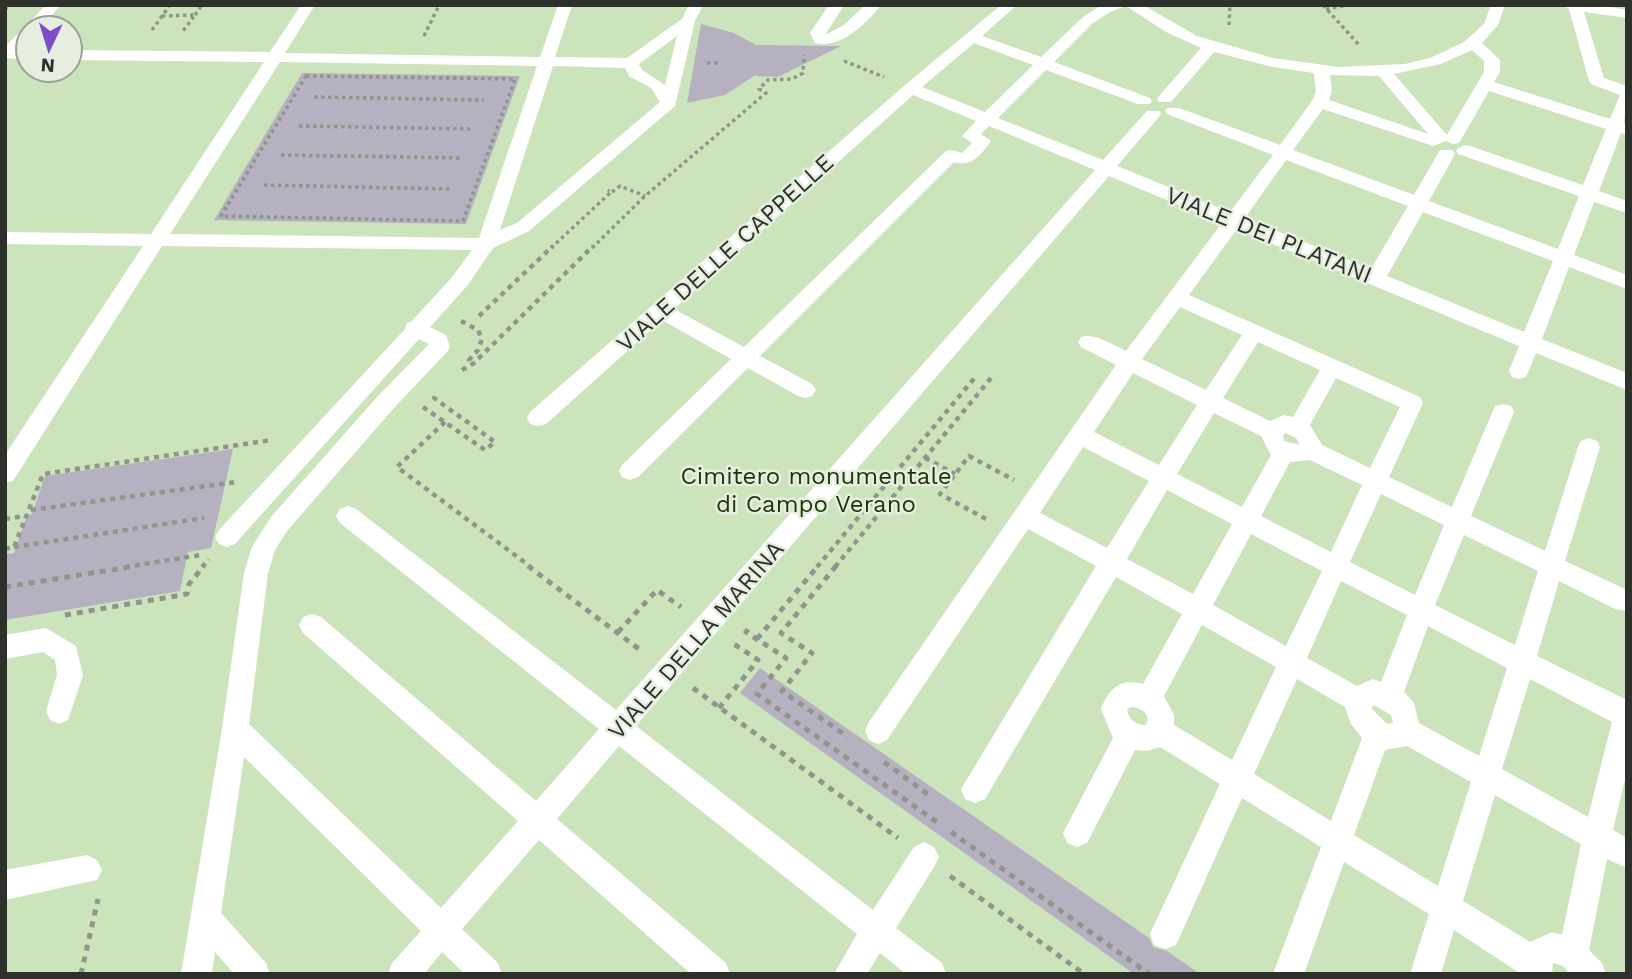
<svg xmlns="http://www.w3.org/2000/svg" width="1632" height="979" viewBox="0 0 1632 979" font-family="'Work Sans',sans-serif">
<rect width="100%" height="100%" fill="#e5eedf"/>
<path fill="#cce4bc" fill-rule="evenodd" d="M5,5H1627V974H5ZM28,28H70V70H28Z"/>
<g fill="#b6b1c1">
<path d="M701,24L734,33L756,45L841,46L778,77L754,76L725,95L687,103Z"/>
<path d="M302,73L520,76L466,224L214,220Z"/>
<path d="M233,449L211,548L188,552L180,591L5,620V554L14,553L27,515L32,514L45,476Z"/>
<path d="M760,668L1149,938L1153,947L1167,951L1200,974H1134L740,693Z"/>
</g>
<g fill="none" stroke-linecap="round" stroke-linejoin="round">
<g stroke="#90968c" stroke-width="3.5" stroke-dasharray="3.5 3.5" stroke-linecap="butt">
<path d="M1323,5L1360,46"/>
<path d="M1326,9L1349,5"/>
<path d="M5,10L8,5"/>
<path d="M195,15L202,5"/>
<path d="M162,16L195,15L183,31"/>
<path d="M1229,25L1230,5"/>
<path d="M152,30L170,5"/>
<path d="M424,36L439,5"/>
<path d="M844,61L884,77"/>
<path d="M707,63H719"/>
<path d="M306,76L515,79L463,221L221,216Z"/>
<path d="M314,97L484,100"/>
<path d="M299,126L473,129"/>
<path d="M281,155L461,158"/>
<path d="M264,185L450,189"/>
<path d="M612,192L620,186L645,196"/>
<path d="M551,248L611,192L608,190"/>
<path d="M592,248L645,196L766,93L759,89L768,80L792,79L803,73L804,55"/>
</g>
<g stroke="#90968c" stroke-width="4.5" stroke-dasharray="5 5" stroke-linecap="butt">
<path d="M479,316L553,246"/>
<path d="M461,321L478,330L482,339L478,350L469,360L472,362"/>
<path d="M462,370L474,363L593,246"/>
<path d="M423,407L485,450L495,442L434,398L436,396"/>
<path d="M445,422L397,467L531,567"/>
<path d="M925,458L955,474"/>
<path d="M31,510L236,482"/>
<path d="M5,519L24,516"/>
<path d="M986,519L940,494L969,456L1014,480"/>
<path d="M14,547L204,518"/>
<path d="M5,549L14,547L43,474L272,440"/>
<path d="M125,567L201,555"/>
<path d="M202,567L209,559"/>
<path d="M817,567L977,375"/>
<path d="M835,567L991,378"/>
</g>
<g stroke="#90968c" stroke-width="5" stroke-dasharray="6 6" stroke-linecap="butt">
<path d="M528,566L643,652"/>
<path d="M836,566L781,633L812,653L782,691L848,737"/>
<path d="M5,587L136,566"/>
<path d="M65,615L187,594L189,584L204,566"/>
<path d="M748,629L746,632L786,658L757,694L938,823"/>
<path d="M618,632L657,590L681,607"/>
<path d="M757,639L818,566"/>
<path d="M693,688L898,838"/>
<path d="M719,708L758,660L734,644"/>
<path d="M884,762L929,795"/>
<path d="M951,832L1149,974"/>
<path d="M950,876L1084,974"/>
<path d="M81,974L98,899"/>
</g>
<g fill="#fff" fill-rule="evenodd">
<path d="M46,5H61L40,28H28V42L20,50H28V60L5,58V47Z"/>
<path d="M301,5H315L285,53L540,57L558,5H572L555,57L627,58L682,19L689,5H703L695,21L675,106L529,231L493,248L467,286L430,327L446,335L450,347L447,352L393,409L287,531L275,550L268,573L249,724L441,908L518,821L303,633L299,625L303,617L312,614L321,617L536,801L599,729L340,523L336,516L340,509L348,506L356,509L616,710L1095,170L989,126L981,134L991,141C982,154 971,168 954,162L760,356L812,384L816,390L812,396L805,398L798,396L748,368L638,477L630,480L622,477L619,471L622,465L731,359L662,320L546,424L538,426L530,424L527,418L530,412L905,85L1001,5H1017L982,36L1041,57L1083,17L1100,6L1143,5L1197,36L1273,58L1339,67L1405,64L1430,58L1464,42L1484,24L1491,5H1505L1498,25L1482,43L1500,60V72L1494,82L1610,119L1620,95L1591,84L1589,81L1569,9L1563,5H1599L1627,10V18L1584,12L1604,78L1627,86L1624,124H1627V135L1621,133L1599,191L1627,201V213L1594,202L1574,255L1627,275V289L1569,267L1542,339L1627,373V390L1536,353L1526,377L1519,379L1512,377L1509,371L1519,346L1237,229L1189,295L1420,397L1423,403L1389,477L1452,507L1495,406L1503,404L1511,406L1514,412L1471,516L1545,551L1578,447L1581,441L1589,438L1597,441L1600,447L1565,561L1627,590V611L1615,609L1559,581L1537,656L1627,700V771L1613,830L1627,838V868L1607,859L1589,950L1602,963L1606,974H1570L1563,966L1553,963L1552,974H1521L1454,930L1441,974H1410L1429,914L1344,862L1304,974H1273L1321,847L1242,798L1176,945L1165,949L1154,945L1150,934L1220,784L1160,747L1147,751L1135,750L1087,843L1077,847L1067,843L1063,833L1113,738L1101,709C1109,689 1120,678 1143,684L1182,614L1116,577L985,799L975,803L965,799L961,789L1096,566L1028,529L887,740L878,744L869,740L865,731L869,722L1116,365L1081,347L1078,342L1081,337C1095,332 1113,345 1126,351L1222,223L1109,176L636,726L873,910L914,847L924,842L934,847L939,857L934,867L896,928L942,963L946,974H906L880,953L867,974H834L857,934L619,746L557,819L726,963L730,974H691L539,840L462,929L498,963L502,974H465L442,952L424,974H388L392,963L421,931L244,757L221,913L266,963L270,974H234L215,952L212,974H181L222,729L244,573L252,547L271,517L377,397L429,344L419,339L235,544L227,547L219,544L215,537L219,530L405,329L407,323L411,322L453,276L472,250L162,246L13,481L5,483V455L143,246L5,244V232L151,234L264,62L70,60V50L270,52ZM1126,6L1166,32L1201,48L1159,96L1157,99L1159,102H1171L1214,52L1273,67L1314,73L1316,91L1312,101L1280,145L1179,108H1167L1165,111L1167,114L1273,155L1230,212L1117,166L1159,117L1161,114L1159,111H1147L1103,160L998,118L1046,70L1138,104H1150L1152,101L1150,98L1054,62L1093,23L1110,12ZM677,36L665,85L642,70L639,64ZM974,43L1033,65L985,112L922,87ZM1472,50L1484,61V72L1447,135L1394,74L1441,64ZM280,62L537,66L479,238L170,234ZM553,66L625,68L629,76L651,88L660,102L517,223L500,230ZM1330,75L1379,76L1428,134L1329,100L1332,91ZM1489,91L1606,129L1583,185L1470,146L1464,145L1456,150L1458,154L1579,196L1558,249L1429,201L1455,154L1452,150H1440L1414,195L1293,150L1323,109L1433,146L1446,141L1453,144L1459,143ZM913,95L976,121L962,136L972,143L962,153L952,150L946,151L744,347L674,309ZM1286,160L1408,206L1371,269L1245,218ZM1423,212L1553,261L1524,332L1387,276ZM1180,307L1242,335L1206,390L1142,359ZM1258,342L1320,370L1293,417L1284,415L1270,421L1223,398ZM1133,373L1197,405L1159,465L1094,432ZM1336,378L1400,407L1370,468L1322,445L1310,425ZM1214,413L1261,436L1271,455L1242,507L1177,474ZM1286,433L1296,438L1300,445L1284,441L1283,435ZM1083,447L1149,481L1107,548L1040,513ZM1310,460L1362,485L1331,552L1261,516L1290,462ZM1167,490L1232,524L1193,594L1127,559ZM1381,494L1444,525L1415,595L1350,562ZM1251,534L1322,571L1286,646L1213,605ZM1464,535L1538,571L1515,645L1435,605ZM1341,581L1407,615L1381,682L1373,679L1357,686L1307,658ZM1202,625L1276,667L1232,760L1174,725V715L1164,696ZM1428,626L1507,668L1479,756L1419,723L1414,703L1404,692ZM1297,679L1345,707L1351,724L1362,738L1331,821L1254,774ZM1530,679L1612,722L1588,817L1502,769ZM1374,705L1391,715L1393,723L1387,724L1371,708ZM1131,707C1139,707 1147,711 1148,720L1146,725C1135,725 1129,720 1127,709ZM1407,746L1471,782L1438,886L1354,835L1385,750ZM1495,795L1581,844L1562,935L1552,932L1530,942L1463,901Z"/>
<path d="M829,5H844L825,35L844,25L865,5H881C866,24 841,49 815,43L810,33Z"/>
<path d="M46,628L76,646L83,675L68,720L59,724L50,720L46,711L57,675L55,660L43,652L5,659V635Z"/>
<path d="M87,855L97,860L102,870L97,880L5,900V870Z"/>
</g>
</g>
<g text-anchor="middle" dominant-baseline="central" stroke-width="5" stroke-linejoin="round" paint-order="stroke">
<g font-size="24" fill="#2d302b" stroke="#e5eedf">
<text transform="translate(1269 235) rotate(22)">VIALE DEI PLATANI</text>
<text transform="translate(725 253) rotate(-42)">VIALE DELLE CAPPELLE</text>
<text transform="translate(696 640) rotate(-49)">VIALE DELLA MARINA</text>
</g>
<g font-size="24" fill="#1c3406" stroke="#e5eedf">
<text x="816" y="476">Cimitero monumentale<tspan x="816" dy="28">di Campo Verano</tspan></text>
</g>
</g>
<rect width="1632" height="979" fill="none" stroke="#2d302b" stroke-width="14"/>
<g transform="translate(49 49) rotate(184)"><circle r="33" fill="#e5eedf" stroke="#9ba297" stroke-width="2"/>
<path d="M0-5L12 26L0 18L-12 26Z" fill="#7e4dc6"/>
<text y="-10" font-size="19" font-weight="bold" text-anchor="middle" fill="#2d302b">N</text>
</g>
</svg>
